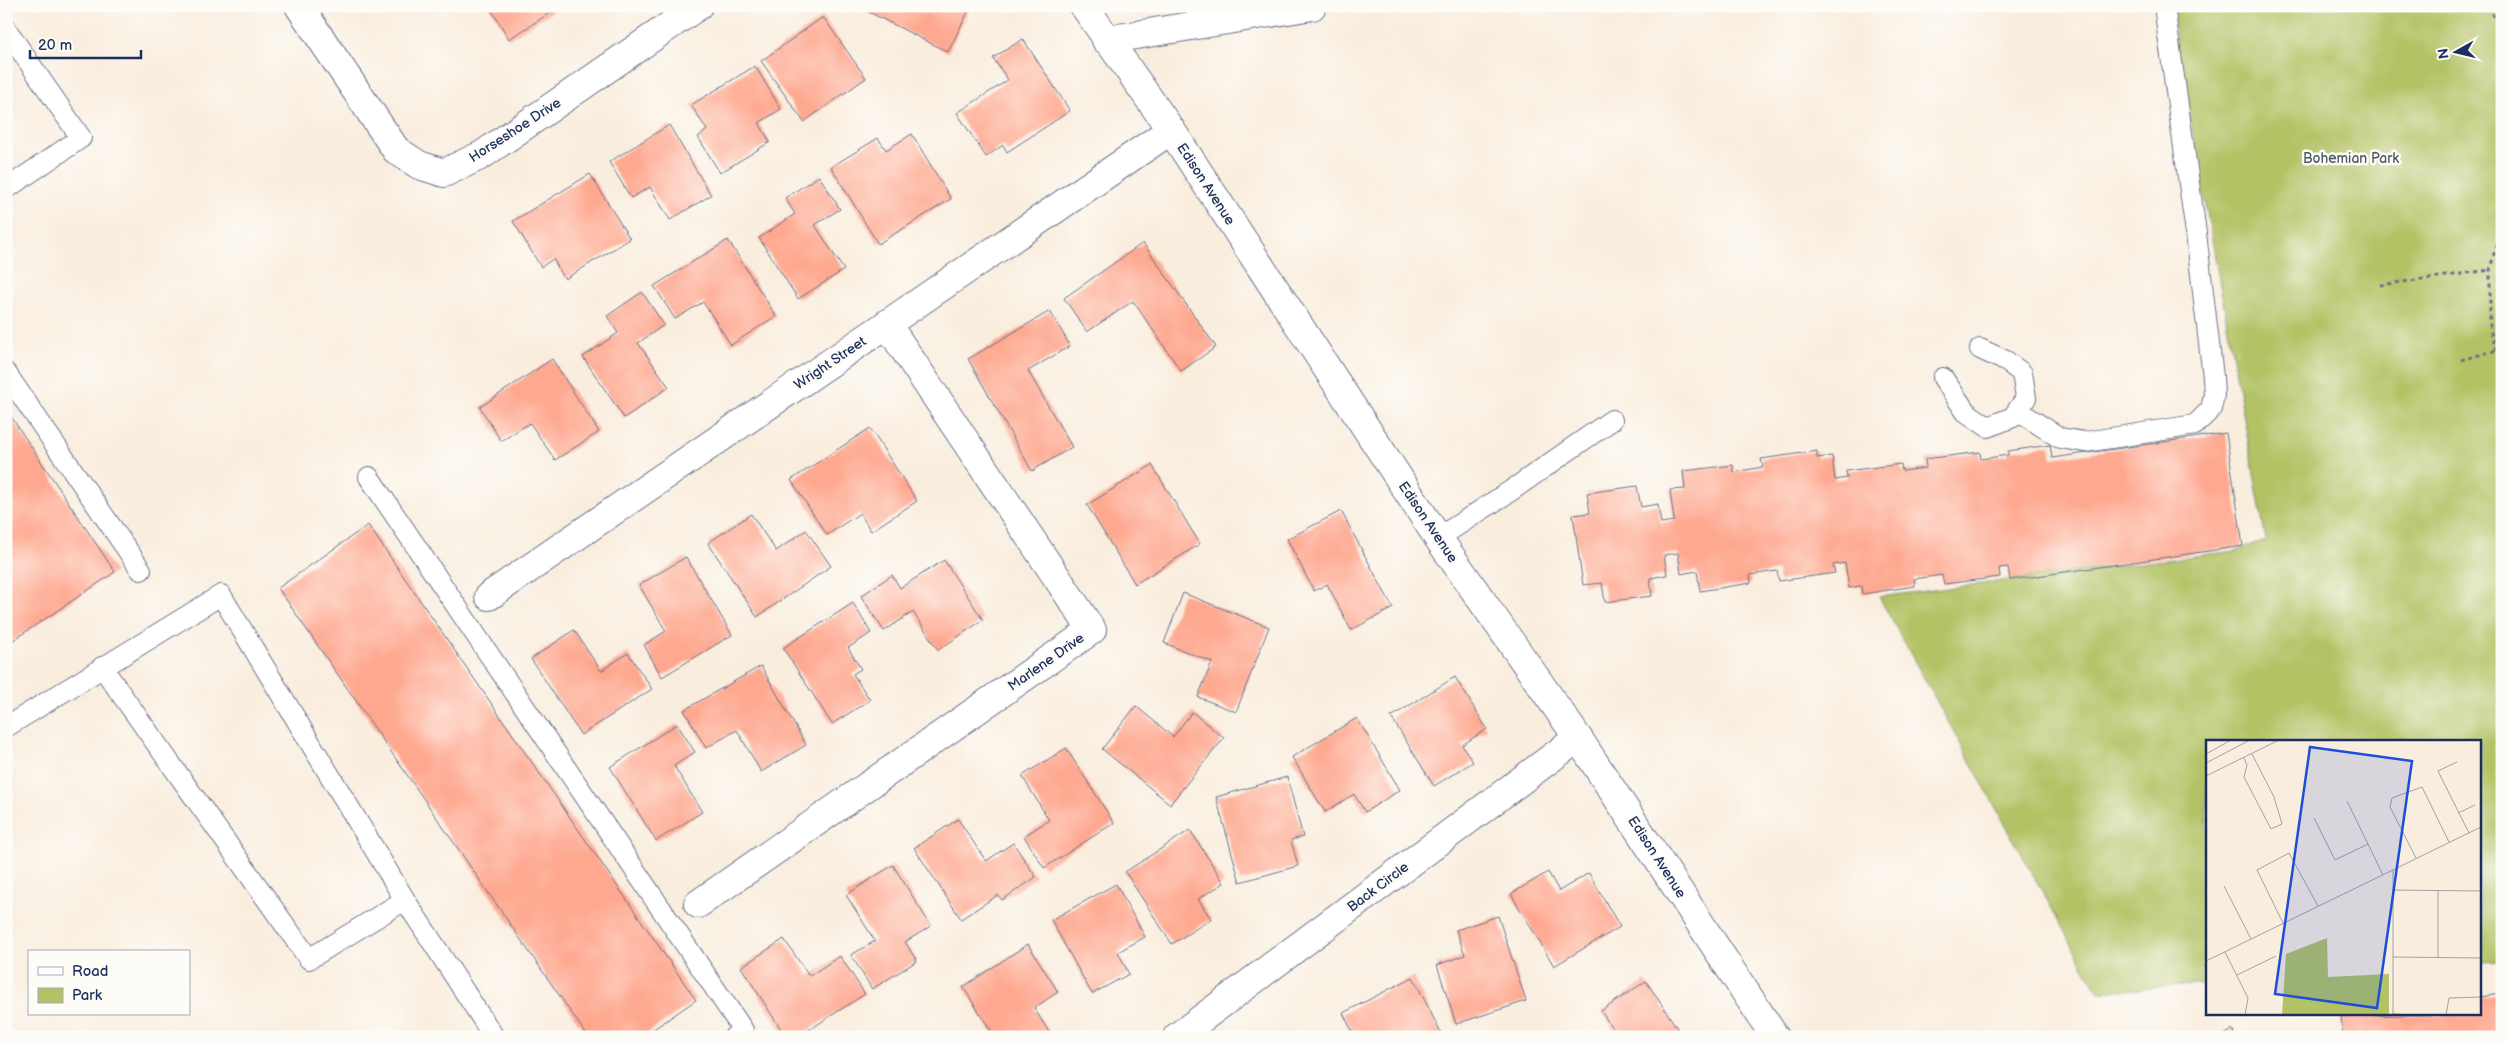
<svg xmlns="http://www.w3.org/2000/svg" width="2508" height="1043" viewBox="0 0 2508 1043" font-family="'Balsamiq Sans',sans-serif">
<rect width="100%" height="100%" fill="#fdfcf7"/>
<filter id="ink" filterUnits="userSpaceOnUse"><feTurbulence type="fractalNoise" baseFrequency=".02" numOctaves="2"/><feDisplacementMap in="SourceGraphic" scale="10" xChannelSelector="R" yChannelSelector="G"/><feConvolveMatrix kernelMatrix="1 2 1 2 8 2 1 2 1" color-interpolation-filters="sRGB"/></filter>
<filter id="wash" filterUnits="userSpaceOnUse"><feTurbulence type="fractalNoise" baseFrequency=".0096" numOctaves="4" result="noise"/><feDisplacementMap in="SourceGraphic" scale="20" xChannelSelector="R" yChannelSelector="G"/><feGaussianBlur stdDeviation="1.12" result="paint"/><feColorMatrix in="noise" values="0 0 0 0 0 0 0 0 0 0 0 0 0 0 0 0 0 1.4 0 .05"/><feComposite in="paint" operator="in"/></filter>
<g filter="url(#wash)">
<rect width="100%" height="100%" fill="#f9edde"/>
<path fill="#b3c265" stroke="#677862" d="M2170,6H2502V961L2479,962V742H2207V984L2098,992L1879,597L2234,551L2266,541Z"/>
<g id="blocks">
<g fill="#fea890">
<path d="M489,6H561L509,39Z"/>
<path d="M857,6H971L948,52Z"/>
<path d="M823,17L866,78L804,122L761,61Z"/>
<path d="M1023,39L1070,111L1007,152L1003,145L986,157L957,113L1008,80L993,58Z"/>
<path d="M755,66L781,109L759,123L770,142L720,173L698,137L707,130L691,105Z"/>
<path d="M669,125L711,195L670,220L650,187L631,198L609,162Z"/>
<path d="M912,134L951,199L878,244L831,167L878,138L886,150Z"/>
<path d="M590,174L630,239L565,279L553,259L541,267L513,221Z"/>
<path d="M819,176L840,209L815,225L844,270L798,299L759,238L795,214L785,198Z"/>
<path d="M728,240L776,316L731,345L703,302L675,319L654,286Z"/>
<path d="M1143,243L1216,347L1181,371L1133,301L1087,332L1064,298Z"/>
<path d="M642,292L664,325L638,343L669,387L624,418L583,357L618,333L607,316Z"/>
<path d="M1050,311L1070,346L1028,371L1072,447L1032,471L968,359Z"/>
<path d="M552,359L599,432L555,460L530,423L501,441L480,407Z"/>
<path d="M6,409L115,572L6,645Z"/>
<path d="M870,428L917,501L871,531L860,513L827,535L791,480Z"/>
<path d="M2226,433L2243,546L2010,580L2008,567L1999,568L2000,577L1944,584L1942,575L1914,579L1915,586L1862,594L1861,586L1849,588L1845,563L1833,565L1835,573L1779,581L1777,571L1750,575L1751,583L1700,591L1697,571L1681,574L1678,553L1664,555L1667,575L1650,578L1652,596L1605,602L1602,583L1583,585L1573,515L1590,513L1587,493L1637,486L1641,507L1658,504L1661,523L1674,521L1670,490L1685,489L1683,471L1733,465L1734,472L1763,467L1761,459L1817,451V458L1832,456L1835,480L1847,478L1846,471L1901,464L1902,471L1926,468L1925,459L1980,452L1981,459L2008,455V451L2050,445L2052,458Z"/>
<path d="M1152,465L1200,544L1135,584L1087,505Z"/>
<path d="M1341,511L1393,608L1351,630L1327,584L1314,591L1287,539Z"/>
<path d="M751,514L776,551L806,530L831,566L757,617L708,543Z"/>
<path d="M368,525L696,1000L642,1037H588L278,588Z"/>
<path d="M686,557L732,635L662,677L644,645L666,631L639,585Z"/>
<path d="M944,560L983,620L938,650L913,612L884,631L861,596L892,575L900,588Z"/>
<path d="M1183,593L1269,627L1236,712L1198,697L1212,662L1164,643Z"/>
<path d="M853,603L871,633L848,648L861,669L853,674L870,700L832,724L783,648Z"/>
<path d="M574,630L601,671L628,653L652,689L581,735L531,659Z"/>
<path d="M761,666L806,745L761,772L737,730L706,748L684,710Z"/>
<path d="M1455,677L1487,729L1462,745L1473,762L1434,786L1391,717Z"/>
<path d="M1136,706L1173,737L1192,712L1224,738L1170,804L1102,749Z"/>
<path d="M1357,718L1400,790L1365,812L1354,794L1325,812L1292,757Z"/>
<path d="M677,724L695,752L674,766L702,812L656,841L610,767Z"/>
<path d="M1066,748L1114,823L1044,868L1024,836L1049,820L1022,776Z"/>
<path d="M1287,777L1303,837L1291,840L1298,866L1240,882L1216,797Z"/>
<path d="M958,819L986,861L1013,843L1036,877L1002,900L998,895L961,919L914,848Z"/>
<path d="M1190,830L1224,883L1198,899L1211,919L1172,944L1125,872Z"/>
<path d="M893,865L931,926L905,942L917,961L872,989L851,955L875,941L846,895Z"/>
<path d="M1548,872L1559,891L1589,873L1620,927L1554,966L1511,894Z"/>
<path d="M1116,884L1145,937L1118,952L1129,974L1092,994L1051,920Z"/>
<path d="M1498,916L1526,1001L1456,1024L1437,965L1465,955L1456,930Z"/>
<path d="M784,939L809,976L840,956L865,994L798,1037H786L741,967Z"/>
<path d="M1028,944L1058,992L1034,1008L1049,1032L1042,1037H995L963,987Z"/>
<path d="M1413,977L1443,1037H1355L1343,1013Z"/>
<path d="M1646,981L1683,1037H1618L1601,1011Z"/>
<path d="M2502,994V1037H2343L2341,1016L2479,1014V997Z"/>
<path d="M2232,1030L2236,1037H2221Z"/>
</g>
</g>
</g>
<g filter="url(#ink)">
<use href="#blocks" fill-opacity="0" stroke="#69728b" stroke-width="1"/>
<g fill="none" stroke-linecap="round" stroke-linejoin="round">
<defs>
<g id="lane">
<path d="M6,29L81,138L6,189"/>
<path d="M6,373L141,570"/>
<path d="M1943,378L1966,412L1988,427L2013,417L2026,398L2022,373L2006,361L1980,349"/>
<path d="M2018,411L2060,438L2085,442L2195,425L2211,409L2214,395L2213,377L2196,233L2164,6"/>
<path d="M369,477L743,1030L734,1037"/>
<path d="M1438,538L1512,490L1612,420"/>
<path d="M102,667L309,959L405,900"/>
<path d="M6,727L221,595L405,900L494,1037"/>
</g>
<g id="street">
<path d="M299,6L396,150L419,165L444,173L482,155L698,6"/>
<path d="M489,596L1171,130"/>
<path d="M698,904L1092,630L887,324"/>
<path d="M1177,1037L1578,738"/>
</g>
<g id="secondary">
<path d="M1084,6L1171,130L1438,538L1578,738L1775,1037"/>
<path d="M1106,40L1312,6"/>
</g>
</defs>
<use href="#lane" stroke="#69728b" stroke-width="22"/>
<use href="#street" stroke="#69728b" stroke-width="30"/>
<use href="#secondary" stroke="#69728b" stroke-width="30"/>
<g stroke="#69728b" stroke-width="3" stroke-dasharray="4 4" stroke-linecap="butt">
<path d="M2490,6L2502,40"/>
<path d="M2502,221L2490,270V330L2502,365"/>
<path d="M2380,285L2490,270"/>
<path d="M2461,360L2497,350"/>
</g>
<use href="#lane" stroke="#fff" stroke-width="20"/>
<use href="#street" stroke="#fff" stroke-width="28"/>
<use href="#secondary" stroke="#fff" stroke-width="28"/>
</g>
</g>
<g text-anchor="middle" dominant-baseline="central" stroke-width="5" stroke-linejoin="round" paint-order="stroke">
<g font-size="14" fill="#1b2f5e" stroke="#fdfcf7">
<text transform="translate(515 130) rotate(-33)">Horseshoe Drive</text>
<text transform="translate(1206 184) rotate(57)">Edison Avenue</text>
<text transform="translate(830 363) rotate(-34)">Wright Street</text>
<text transform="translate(1428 522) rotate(56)">Edison Avenue</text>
<text transform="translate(1046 662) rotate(-35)">Marlene Drive</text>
<text transform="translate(1657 857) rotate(57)">Edison Avenue</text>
<text transform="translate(1378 887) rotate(-37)">Back Circle</text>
</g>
<g font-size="14" fill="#495b60" stroke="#fdfcf7">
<text x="2351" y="158">Bohemian Park</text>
</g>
</g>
<g transform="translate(2206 740)">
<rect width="275" height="275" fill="#f9edde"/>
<path d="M121,198L122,237L183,234V275H76L80,214Z" fill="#b3c265"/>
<path fill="none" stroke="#a0a1ab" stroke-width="1" d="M0,14L25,0M38,18L41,25L38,37L65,89L76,84L68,57L46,14M251,22L232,31L263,93M0,23L44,0M0,36L73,0M141,61L177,135M252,73L269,65M108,78L129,120L162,104M210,118L184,67L186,58L216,47L243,102M187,130V275M18,146L45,199M187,150L275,151M77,183L51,130L83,113L112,166M19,212L42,258L39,275M187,217L275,218M232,217V151M0,221L275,87M31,235L70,216M187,274L207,275M240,275L243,258L275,257"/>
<path fill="#1d4ed8" fill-opacity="0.15" stroke="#1d4ed8" stroke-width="2.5" d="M104,7L206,21L171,268L69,254Z"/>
<rect width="275" height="275" fill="none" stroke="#1b2f5e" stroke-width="2.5"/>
</g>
<rect width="2508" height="1043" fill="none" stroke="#fdfcf7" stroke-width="25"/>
<rect x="28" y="950" width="162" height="65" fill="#fdfcf7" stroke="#a3aaba"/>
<rect x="38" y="967" width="25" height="8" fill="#ffffff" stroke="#a3aaba"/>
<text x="72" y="976" font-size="15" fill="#1b2f5e">Road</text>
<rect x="38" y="988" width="25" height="15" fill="#b3c265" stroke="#a3aaba"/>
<text x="72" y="1000" font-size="15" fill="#1b2f5e">Park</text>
<g transform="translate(2456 52) rotate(262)" stroke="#fdfcf7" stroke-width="4" paint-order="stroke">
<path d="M0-4L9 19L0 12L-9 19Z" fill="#1b2f5e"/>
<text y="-8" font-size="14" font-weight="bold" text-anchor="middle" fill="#1b2f5e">N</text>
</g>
<path d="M30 50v8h111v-8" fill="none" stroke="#1b2f5e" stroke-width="2.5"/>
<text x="38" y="50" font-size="15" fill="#1b2f5e" stroke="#fdfcf7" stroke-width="4" paint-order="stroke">20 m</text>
</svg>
